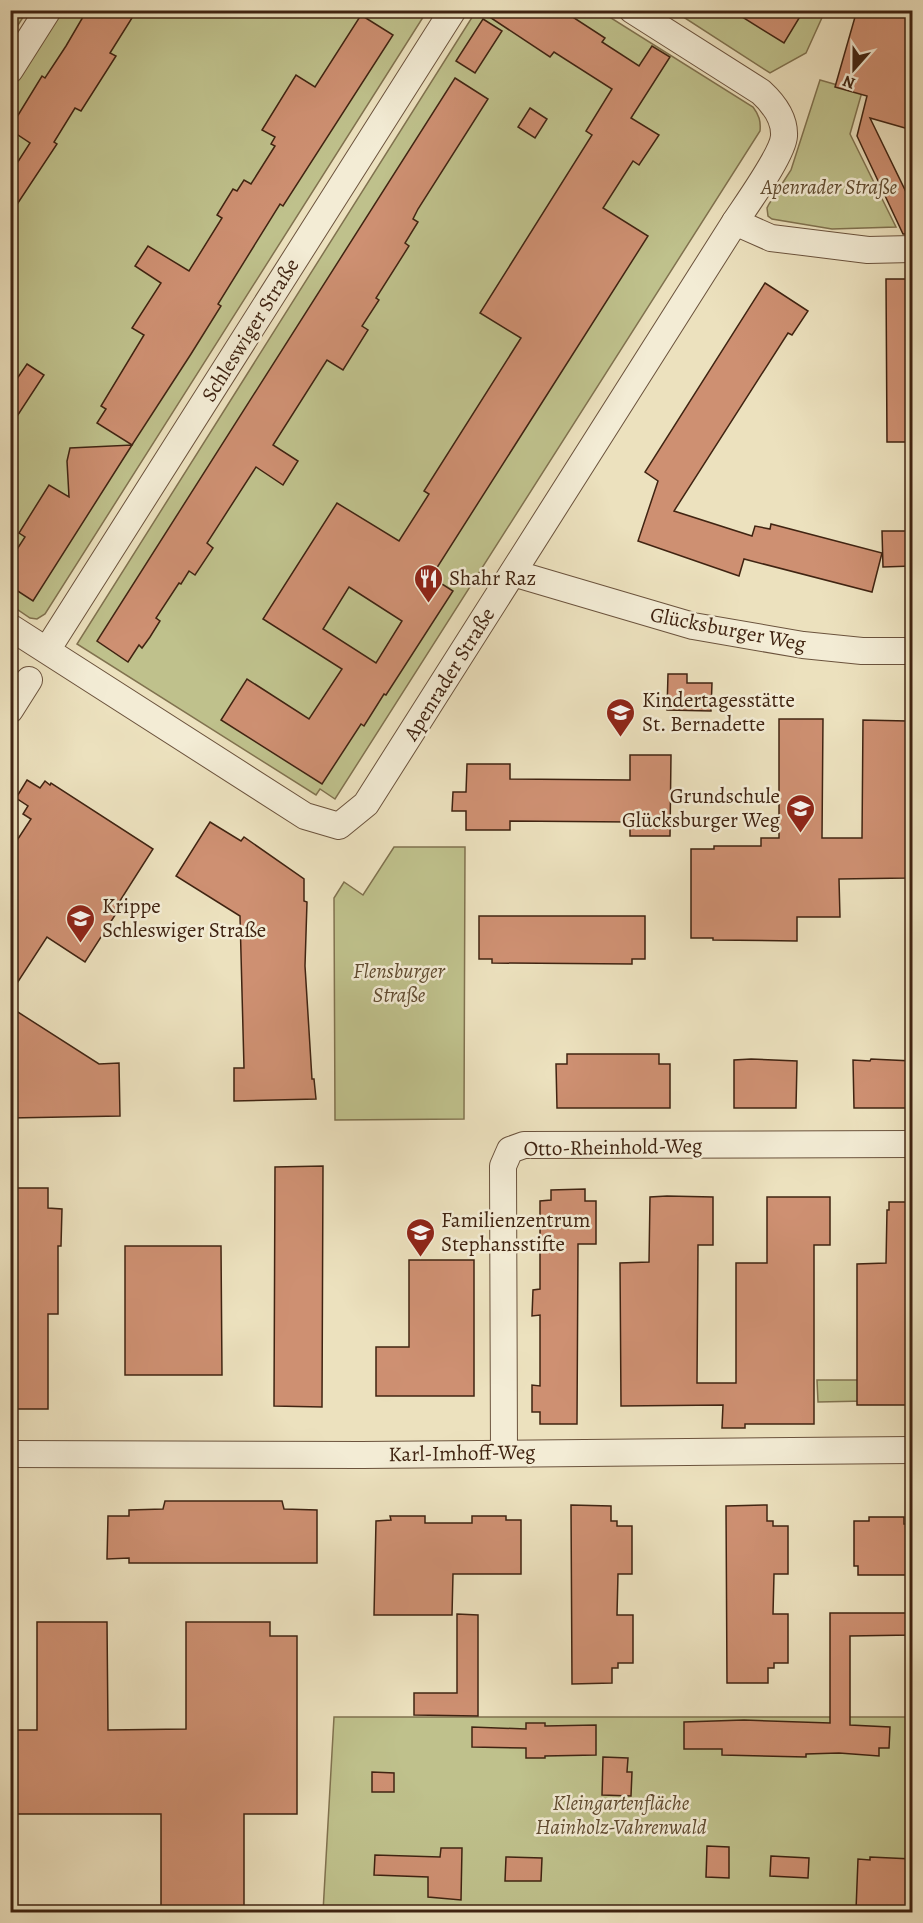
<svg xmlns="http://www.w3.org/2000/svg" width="923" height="1923" viewBox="0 0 923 1923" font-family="Alegreya,serif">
<rect width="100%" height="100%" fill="#ece1be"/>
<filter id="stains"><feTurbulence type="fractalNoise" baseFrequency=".00333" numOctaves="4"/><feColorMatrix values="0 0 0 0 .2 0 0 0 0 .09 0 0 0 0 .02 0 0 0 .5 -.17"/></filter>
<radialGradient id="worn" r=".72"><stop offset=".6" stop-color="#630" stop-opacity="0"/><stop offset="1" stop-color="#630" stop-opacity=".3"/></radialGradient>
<g fill="#bfc18c" stroke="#80724f" stroke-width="1.5">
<path d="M11,10L27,11L11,36L10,11Z"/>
<path d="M62,11H427L45,614L37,619L30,618L11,605L10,91Z"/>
<path d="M476,11H600L753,107C759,115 761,121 760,131L335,799L320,789L316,795L77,644Z"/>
<path d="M674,11H825L806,53L770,73Z"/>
<path d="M820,80L862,92L850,134L896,227L832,229L772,219L768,216L767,208L769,204L791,170Z"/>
<path d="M394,847H465L464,1119L335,1120L334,898L344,882L363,895Z"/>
<path d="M817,1380H865L866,1401L818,1402Z"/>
<path d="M334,1717H912V1912H323Z"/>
</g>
<g fill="#ce9072" stroke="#402412" stroke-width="1.5" fill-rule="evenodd">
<path d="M87,10H137L110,53L116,56L81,111L75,108L54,142L57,144L10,215V174L30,143L12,131L14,127L12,125L42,76L45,78L66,46Z"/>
<path d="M479,10H562L605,38L602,42L639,66L652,46L670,57L631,118L659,135L639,165L633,161L603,208L648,236L431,577L453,591L386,695L384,694L364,726L361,724L322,784L221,720L247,679L309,719L342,669L263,619L337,503L399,541L429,494L424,491L521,338L480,313L592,135L586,131L612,89L554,52L550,57ZM349,587L402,621L376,663L323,629Z"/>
<path d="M731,10H804L784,43Z"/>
<path d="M857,10H889L912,17V130L870,118L909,198L912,202V234H903L857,136L867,96L835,87Z"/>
<path d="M361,15L393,35L283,206L280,204L218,304L221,306L191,354L132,445L97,423L106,409L101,406L144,335L132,328L161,283L135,266L148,246L189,271L222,218L217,215L233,189L237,191L244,180L251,184L275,146L271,144L275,137L262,130L296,75L315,87Z"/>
<path d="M483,19L502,31L475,73L456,61Z"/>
<path d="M455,78L488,99L418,209L413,219L418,222L405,243L409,246L376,298L379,300L362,326L368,330L343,370L327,360L273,445L298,461L283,485L256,467L207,543L213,548L195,575L189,571L181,584L179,583L156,618L160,621L150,637L142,648L139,645L128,662L97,641Z"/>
<path d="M530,108L547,119L535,138L518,127Z"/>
<path d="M886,279H908L909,442H887Z"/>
<path d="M765,283L808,311L792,335L788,333L674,511L752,536L755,526L770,529L771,524L882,553L872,592L744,559L739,576L638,541L658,481L645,472Z"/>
<path d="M27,364L44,375L10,427V389Z"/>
<path d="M132,445L33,601L10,586V560L25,537L19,533L49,485L69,497L67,461L70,448Z"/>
<path d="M882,531H912V566L883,567Z"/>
<path d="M668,674H687V683H712L711,711L667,710Z"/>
<path d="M779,719H823L822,838H862L863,720L907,721V725H912V872H907V878L839,879L840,917H797V941L713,940V938H691V849H714V846H761V838H779Z"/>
<path d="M630,755H671L670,836H630V822L510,821V830H466V811H452L453,792H466L467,764H510V779L630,780Z"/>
<path d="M27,780L40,788L45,781L50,785L51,783L153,849L116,907L119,909L85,962L47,937L10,994V851L31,819L23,814L28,806L16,798Z"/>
<path d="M210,822L241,841L244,837L304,879V901L307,902L305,966L312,1079H314L316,1099L234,1101V1068H244L240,916L176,876Z"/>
<path d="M479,916H645V959H632V964L492,963V959H479Z"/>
<path d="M10,1007L99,1064L119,1063L120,1116L10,1118Z"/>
<path d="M567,1054H659V1064H670V1108H557L556,1064H567Z"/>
<path d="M751,1059L797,1061L796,1108H734V1060Z"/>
<path d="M871,1059L912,1061V1108H854L853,1060L870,1061Z"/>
<path d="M323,1166L322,1407L274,1406L275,1167Z"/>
<path d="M10,1188H48V1208L62,1209L61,1246H58V1314H48V1409H10Z"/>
<path d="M585,1189V1201H596V1244H578L577,1424H540V1412H532V1385L540,1386V1315L532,1316L533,1290L540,1289V1201L551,1200V1190Z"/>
<path d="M667,1196L713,1197V1245H698L697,1383H736V1263H767V1197H830V1245H814V1424H745V1428H722L723,1405L621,1406L620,1263L649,1262L650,1197Z"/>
<path d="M889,1202H912V1405H857V1264L886,1263L887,1210H889Z"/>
<path d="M125,1246H221L222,1375H125Z"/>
<path d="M409,1260H474V1396H376V1347H409Z"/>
<path d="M165,1501H282L284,1509L317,1510V1563H129V1558L107,1559L108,1516H129V1510L163,1509Z"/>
<path d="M571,1505L611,1506V1521H617V1526H632V1574H618L617,1615H633V1663H618V1668H612V1683L572,1684Z"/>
<path d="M767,1505V1521H773V1526H788V1574H774L773,1614H788V1663H774V1668H768V1683H727L726,1506Z"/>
<path d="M390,1516H425V1523H472V1516H506V1520H521V1574H453L452,1615H374L376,1521L391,1520Z"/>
<path d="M869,1517H904V1524H912V1575H858V1566H854V1521H869Z"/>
<path d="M830,1613H912V1635L850,1636V1725L890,1727L889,1748H879V1756L839,1753L806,1754V1757L722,1755V1749H684V1722L744,1720L830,1723Z"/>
<path d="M457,1614L478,1615V1716L414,1715V1693H457Z"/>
<path d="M37,1622H107L108,1730L186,1729V1622H270V1636H297V1814H244V1912H161V1814H10V1730H37Z"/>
<path d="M526,1723H545V1726L596,1725V1755L545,1756V1758H526V1748L472,1747V1727L526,1729Z"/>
<path d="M603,1757L628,1758L627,1772H632L631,1796L602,1795Z"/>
<path d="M372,1772L394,1773V1792H372Z"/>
<path d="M707,1846L729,1847V1878L706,1877Z"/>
<path d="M441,1848H462L461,1900L428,1897V1877L374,1875L375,1855L440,1857Z"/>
<path d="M771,1856L809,1858L808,1878L770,1876Z"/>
<path d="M506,1857L542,1858L541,1881H505Z"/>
<path d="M870,1857L912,1859V1911L856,1910L858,1859L870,1860Z"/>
</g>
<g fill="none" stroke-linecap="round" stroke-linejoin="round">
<defs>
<g id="minor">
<path d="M10,70L48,10"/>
<path d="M735,222L771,238L868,250L912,249"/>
<path d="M513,573L693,626L803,645L862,651H912"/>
<path d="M10,627L305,816L339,826L366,804L735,222C746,205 783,154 784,136C785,118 773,103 761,92L632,10"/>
<path d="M47,650L453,10"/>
<path d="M10,710L29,680"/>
<path d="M504,1452L503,1166L510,1150L524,1145L912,1144"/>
<path d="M10,1454L362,1455L912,1450"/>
</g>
</defs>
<use href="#minor" stroke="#6b533d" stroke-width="28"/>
<use href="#minor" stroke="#f3ecd5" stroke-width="26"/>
</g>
<defs>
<symbol id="restaurant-pin" viewBox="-11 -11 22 30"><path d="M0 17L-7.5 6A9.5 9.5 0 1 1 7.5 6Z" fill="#8f2418" stroke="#f3ecd5"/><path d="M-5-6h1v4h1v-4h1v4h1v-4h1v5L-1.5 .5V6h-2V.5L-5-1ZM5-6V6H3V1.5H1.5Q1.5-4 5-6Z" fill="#fff"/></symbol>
<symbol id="school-pin" viewBox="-11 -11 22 30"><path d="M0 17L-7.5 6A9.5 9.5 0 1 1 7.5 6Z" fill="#8f2418" stroke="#f3ecd5"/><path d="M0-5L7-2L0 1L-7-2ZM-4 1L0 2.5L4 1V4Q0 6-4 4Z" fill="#fff"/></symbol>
</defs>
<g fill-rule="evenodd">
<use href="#restaurant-pin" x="412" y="562" width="33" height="45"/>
<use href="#school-pin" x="604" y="696" width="33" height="45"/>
<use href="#school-pin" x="784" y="792" width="33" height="45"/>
<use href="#school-pin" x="64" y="902" width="33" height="45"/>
<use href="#school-pin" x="404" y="1216" width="33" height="45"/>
</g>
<g text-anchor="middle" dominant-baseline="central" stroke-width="5" stroke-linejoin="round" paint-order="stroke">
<g font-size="21" font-style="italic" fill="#604b30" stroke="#f3ecd5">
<text x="829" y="187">Apenrader Straße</text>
<text x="399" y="971">Flensburger<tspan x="399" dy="24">Straße</tspan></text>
<text x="621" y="1803">Kleingartenfläche<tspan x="621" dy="24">Hainholz-Vahrenwald</tspan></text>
</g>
<g font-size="21" fill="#402412" stroke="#f3ecd5">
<text transform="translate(250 330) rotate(-58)">Schleswiger Straße</text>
<text transform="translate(728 629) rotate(11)">Glücksburger Weg</text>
<text transform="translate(449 674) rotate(-58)">Apenrader Straße</text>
<text transform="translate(613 1147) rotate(-1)">Otto-Rheinhold-Weg</text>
<text transform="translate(462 1453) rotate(-1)">Karl-Imhoff-Weg</text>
</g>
<g font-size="21" fill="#402412" stroke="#f3ecd5" text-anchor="start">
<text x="449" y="578">Shahr Raz</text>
<text x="642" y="700">Kindertagesstätte<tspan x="642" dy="24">St. Bernadette</tspan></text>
<text x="780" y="796" text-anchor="end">Grundschule<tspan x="780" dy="24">Glücksburger Weg</tspan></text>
<text x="102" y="906">Krippe<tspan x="102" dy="24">Schleswiger Straße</tspan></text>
<text x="441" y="1220">Familienzentrum<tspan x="441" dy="24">Stephansstifte</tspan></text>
</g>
</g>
<rect width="923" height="1923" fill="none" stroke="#ece1be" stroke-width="36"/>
<rect x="12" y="12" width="899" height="1899" fill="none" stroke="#402412" stroke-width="3"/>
<rect x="18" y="18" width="887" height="1887" fill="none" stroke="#402412" stroke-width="1.5"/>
<g transform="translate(854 69) rotate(201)" stroke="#f3ecd5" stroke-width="4.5" paint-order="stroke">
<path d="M0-4.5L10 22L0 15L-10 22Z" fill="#402412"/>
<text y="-9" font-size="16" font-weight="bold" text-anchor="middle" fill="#402412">N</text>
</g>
<rect width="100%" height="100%" filter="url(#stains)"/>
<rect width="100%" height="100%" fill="url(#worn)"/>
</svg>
